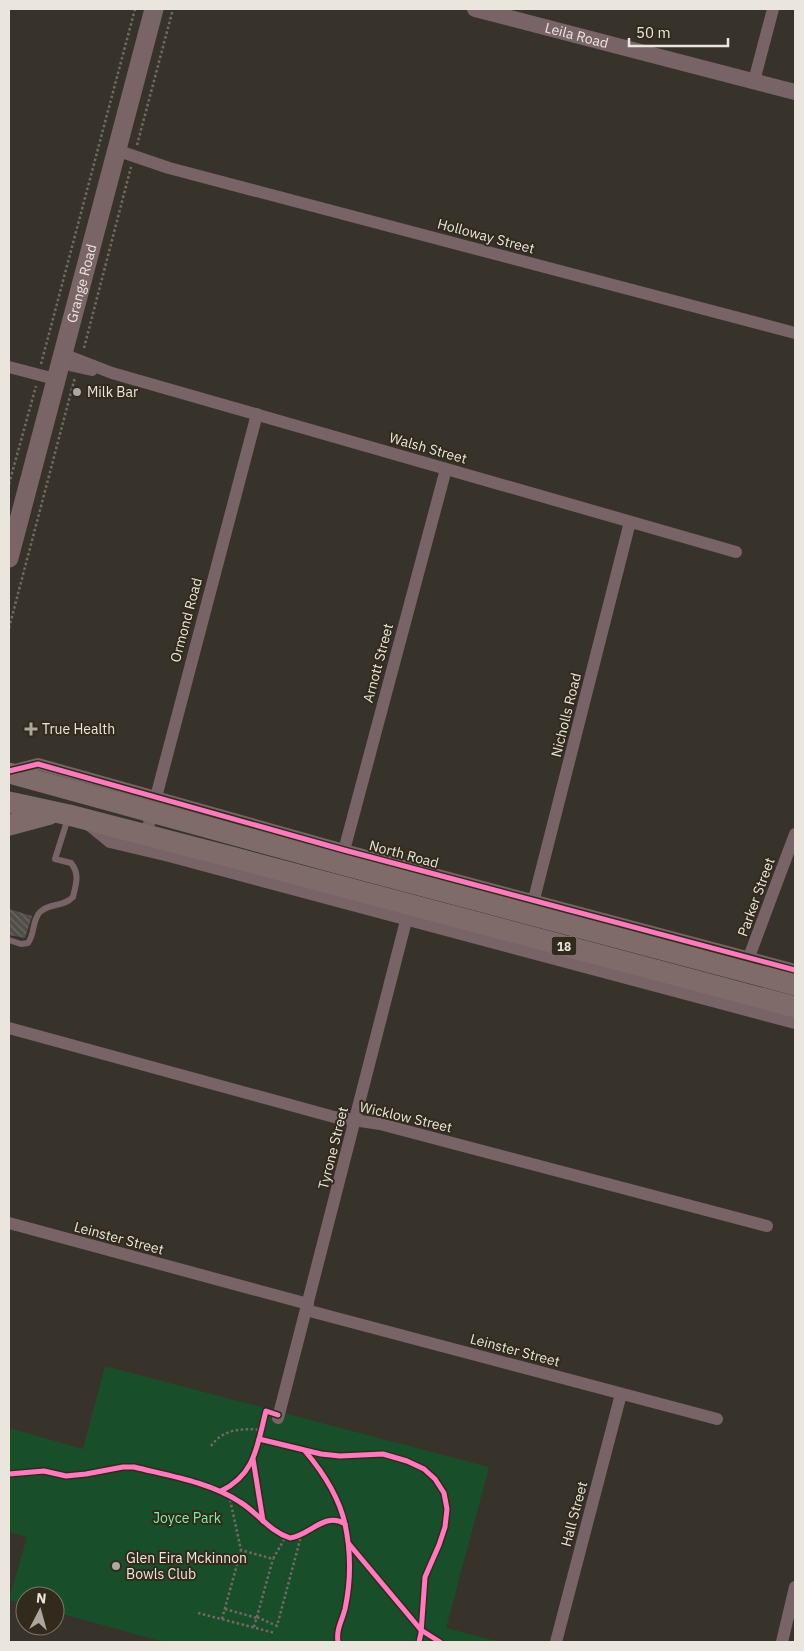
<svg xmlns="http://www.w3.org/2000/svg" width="804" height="1651" viewBox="0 0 804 1651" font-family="'IBM Plex Sans',sans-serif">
<defs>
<pattern id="building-back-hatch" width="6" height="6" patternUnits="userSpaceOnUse" patternTransform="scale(1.25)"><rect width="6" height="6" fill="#514e47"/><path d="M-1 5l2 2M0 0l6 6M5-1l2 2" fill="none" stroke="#6a6861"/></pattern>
</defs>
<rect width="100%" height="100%" fill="#37332b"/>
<path fill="#194e2b" d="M105,1366L489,1467L446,1628L500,1642H164L55,1612V1596H25V1604L9,1600L27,1537L9,1532V1428L83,1449Z"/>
<path fill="url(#building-back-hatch)" d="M9,909L32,916L25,938L9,935Z"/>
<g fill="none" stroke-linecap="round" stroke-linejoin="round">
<g stroke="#746866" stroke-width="2.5" stroke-dasharray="2.5 2.5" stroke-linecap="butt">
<path d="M137,145L173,9"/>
<path d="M84,348L131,167"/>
<path d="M41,364L135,9"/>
<path d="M9,484L36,386"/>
<path d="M9,628L75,377"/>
<path d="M211,1446C223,1429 242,1428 261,1430"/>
<path d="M229,1495L241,1550L273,1559L286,1536"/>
<path d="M225,1609L257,1618"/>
<path d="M198,1613L275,1633"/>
<path d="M257,1617L277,1626L300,1540L297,1536"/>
<path d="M222,1619L241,1550"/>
<path d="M254,1627L273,1559"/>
</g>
<path stroke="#786466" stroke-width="6" d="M9,940L21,944L28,943C35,934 32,920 40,912C49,903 64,907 73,897C76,884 80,874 71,863L55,859L68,818"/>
<g stroke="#786466" stroke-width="12">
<path d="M754,81L773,9"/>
<path d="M116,150L169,168L795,333"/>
<path d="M63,354L112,373L736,552"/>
<path d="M60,363L92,370"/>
<path d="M9,367L55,379"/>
<path d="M11,771L38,764L344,850L795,970"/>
<path d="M88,824L110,842L169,856L795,1023"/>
<path d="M146,835L257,414"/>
<path d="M342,858L446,469"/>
<path d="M532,907L630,522"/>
<path d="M746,965L795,834"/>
<path d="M9,1028L334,1117L380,1124L767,1226"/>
<path d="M9,1223L308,1304"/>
<path d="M306,1310L717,1419"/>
<path d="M278,1418L408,913"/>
<path d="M556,1642L621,1394"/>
<path d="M782,1642L795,1587"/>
</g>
<path stroke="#786466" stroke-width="16" id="s1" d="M475,9L795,92"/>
<path stroke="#796566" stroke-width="19" id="s2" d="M9,558L154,9"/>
<g stroke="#7e6b6a" stroke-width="21">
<path d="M9,773L340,864L795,985"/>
<path d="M9,802L69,815L235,858L795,1007"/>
<path d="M9,825L50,814"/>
</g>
<defs>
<g id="cycleway">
<path d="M9,771L38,764L344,850L795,970"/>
<path d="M259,1439L321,1454L340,1456L383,1454L407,1461L424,1469L435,1479L444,1493L447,1509L445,1527L439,1545L425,1577L421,1633L419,1642"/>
<path d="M305,1451C322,1471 339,1497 345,1524"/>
<path d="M253,1459L263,1521"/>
<path d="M9,1474L44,1471L66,1476L86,1474L123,1467H134C170,1476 209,1482 240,1502C258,1513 269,1531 290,1538C309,1536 325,1511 345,1524C351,1552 351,1581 345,1609C342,1621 336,1629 338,1642"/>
<path d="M221,1491C256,1474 257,1445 266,1411L278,1415"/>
<path d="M349,1544L421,1630L440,1642"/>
</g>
</defs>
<use href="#cycleway" stroke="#322a1d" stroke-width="8"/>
<use href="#cycleway" stroke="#fd7abc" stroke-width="5"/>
</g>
<g fill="#aca79f" stroke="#322a1d" stroke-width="2">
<circle cx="77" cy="392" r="5"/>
<path d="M28.5 721.5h5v5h5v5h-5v5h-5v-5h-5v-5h5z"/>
<circle cx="116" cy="1566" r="5"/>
</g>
<g text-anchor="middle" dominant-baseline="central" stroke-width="4" stroke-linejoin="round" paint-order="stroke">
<rect fill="#322a1d" stroke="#b4aea3" stroke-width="1" x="551.5" y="936.5" width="25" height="19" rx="4"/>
<g font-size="12" font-weight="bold" fill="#ebe6dd">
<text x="564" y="946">18</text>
</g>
<g font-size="14" fill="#ebe6dd" stroke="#322a1d">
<text stroke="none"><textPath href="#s1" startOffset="105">Leila Road</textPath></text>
<text transform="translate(486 236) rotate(15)">Holloway Street</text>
<text stroke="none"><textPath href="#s2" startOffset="284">Grange Road</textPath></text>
<text transform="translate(428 448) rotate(16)">Walsh Street</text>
<text transform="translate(186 620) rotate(-75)">Ormond Road</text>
<text transform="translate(378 663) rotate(-75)">Arnott Street</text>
<text transform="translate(566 715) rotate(-76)">Nicholls Road</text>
<text transform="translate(404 854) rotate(15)">North Road</text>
<text transform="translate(756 897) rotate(-70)">Parker Street</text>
<text transform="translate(406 1117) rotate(13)">Wicklow Street</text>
<text transform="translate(333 1148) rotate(-76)">Tyrone Street</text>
<text transform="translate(119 1238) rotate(15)">Leinster Street</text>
<text transform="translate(515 1350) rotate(15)">Leinster Street</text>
<text transform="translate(574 1514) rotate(-75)">Hall Street</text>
</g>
<g font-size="14" fill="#ebe6dd" stroke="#322a1d" text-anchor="start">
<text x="87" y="392">Milk Bar</text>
<text x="42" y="729">True Health</text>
<text x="126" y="1558">Glen Eira Mckinnon<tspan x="126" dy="16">Bowls Club</tspan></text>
</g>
<g font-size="14" fill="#7ff0a0" stroke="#322a1d">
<text x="187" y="1518">Joyce Park</text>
</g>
</g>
<rect width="804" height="1651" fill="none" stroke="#ebe6dd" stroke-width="20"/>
<g transform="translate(40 1611) rotate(6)"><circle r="24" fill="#322a1d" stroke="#7c756a"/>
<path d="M0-4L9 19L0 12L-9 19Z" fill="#aca79f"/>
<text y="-8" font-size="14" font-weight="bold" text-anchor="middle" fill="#ebe6dd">N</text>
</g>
<path d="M629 38v8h99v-8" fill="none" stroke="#ebe6dd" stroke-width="2.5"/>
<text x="636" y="38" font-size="15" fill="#ebe6dd" stroke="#322a1d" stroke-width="4" paint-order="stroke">50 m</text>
</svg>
